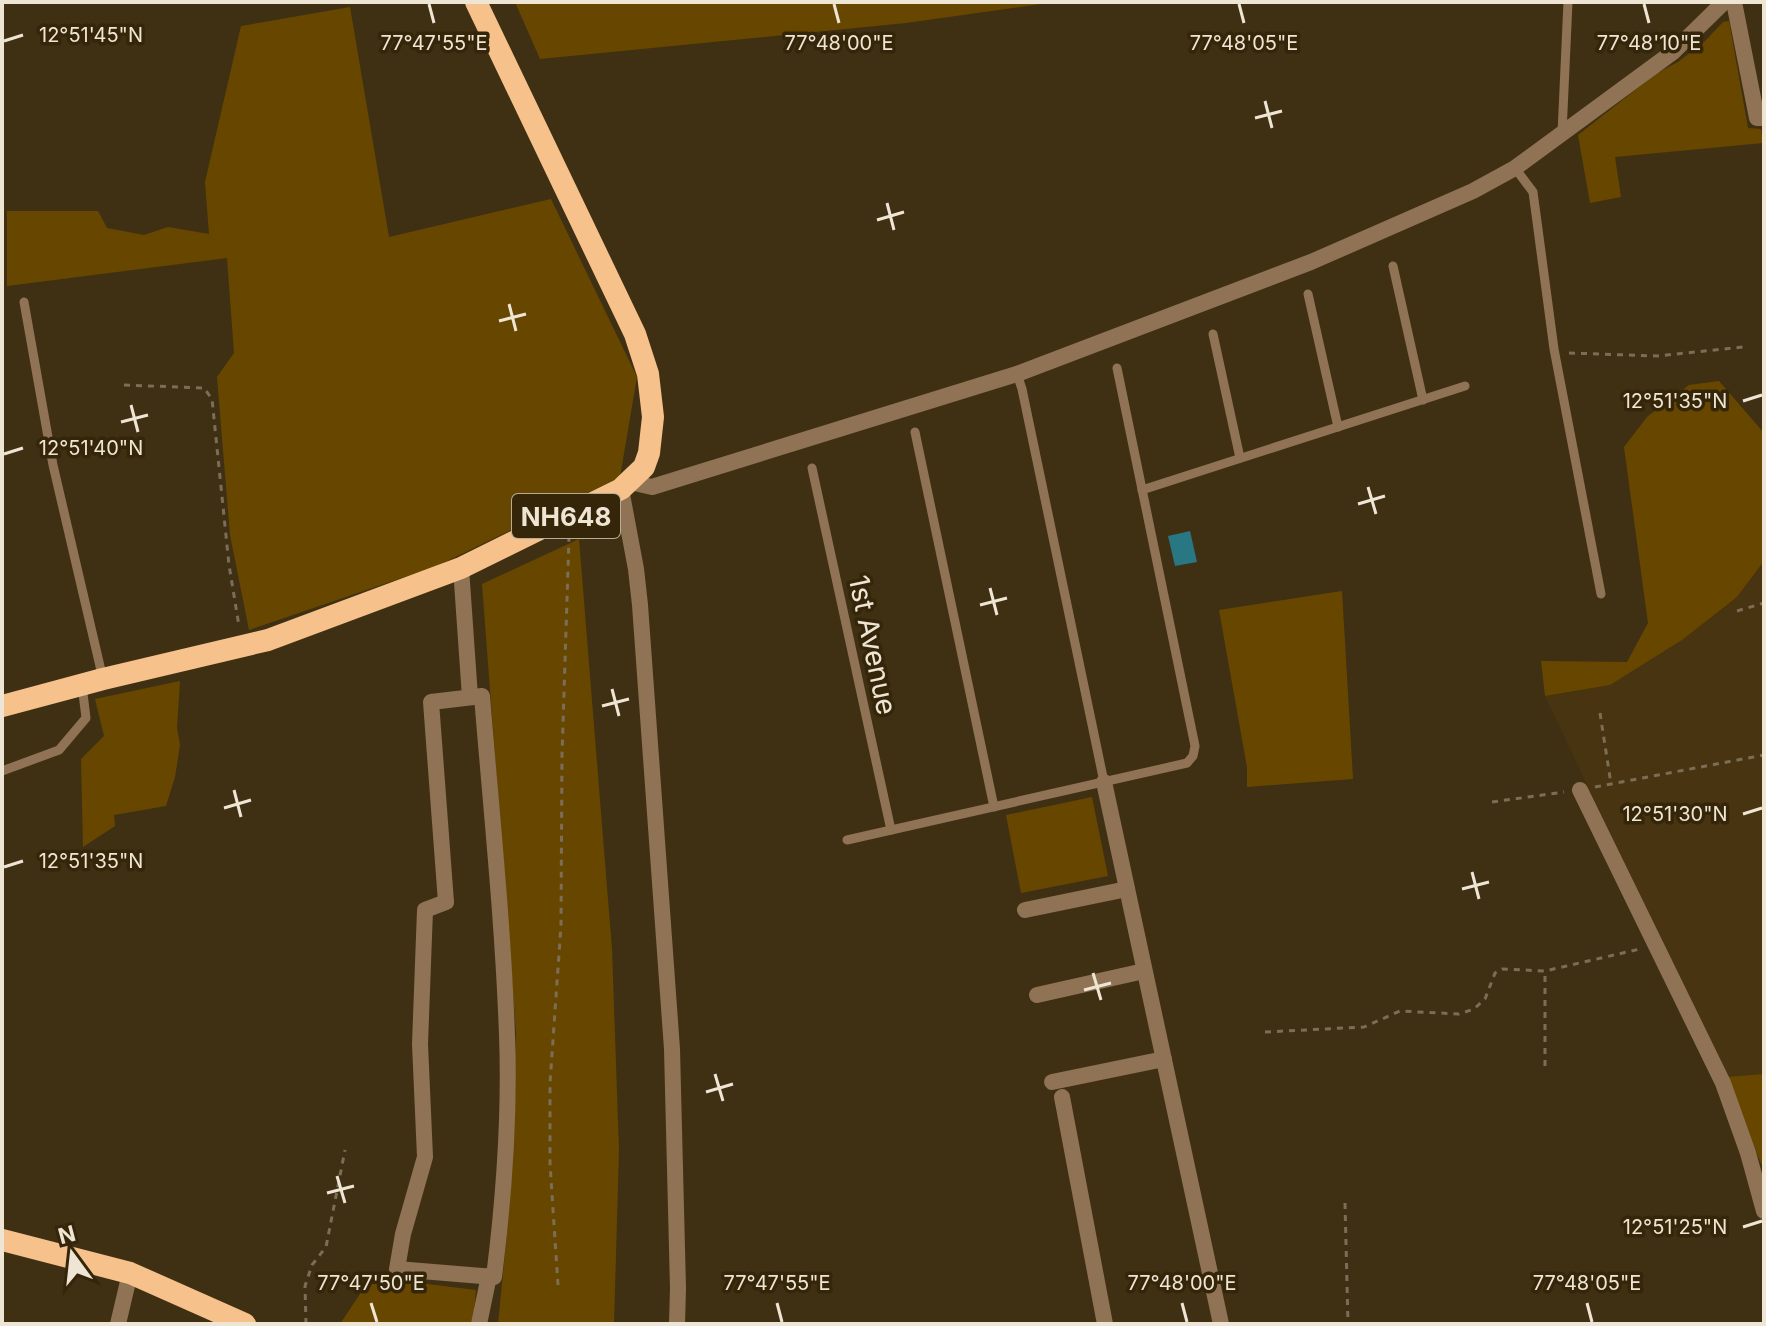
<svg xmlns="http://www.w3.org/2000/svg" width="1766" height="1326" viewBox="0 0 1766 1326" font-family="Inter,sans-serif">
<rect width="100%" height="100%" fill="#3f3014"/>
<path fill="#483410" d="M1764,561V1074L1726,1077L1545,696L1610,685L1682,640L1737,597Z"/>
<g fill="#674700">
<path d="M515,2H1056L906,23L540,59Z"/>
<path d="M350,7L389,237L551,199L637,377L620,477L437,566L249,630L230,535L217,377L234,353L227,258L7,286V211H98L107,228L144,235L168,227L209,234L205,182L241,26Z"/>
<path d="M1729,21L1748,128L1761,129L1763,143L1615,157L1621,197L1590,203L1578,135L1657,73L1678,62L1704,42L1723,22Z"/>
<path d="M1719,381L1764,433V561L1737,597L1682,640L1610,685L1545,696L1541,661L1627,662L1648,623L1624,447L1647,417L1689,385Z"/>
<path d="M579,539L612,949L619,1150L614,1324H498L507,1233L516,1033L482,584Z"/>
<path d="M1342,591L1353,779L1247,787V767L1219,610Z"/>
<path d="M180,681L177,728L180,745L175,777L166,806L114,815L115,826L83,847L81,759L104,736L95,699Z"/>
<path d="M1092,797L1108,876L1021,893L1006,815Z"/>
<path d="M1764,1074V1171L1726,1077Z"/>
<path d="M384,1278L402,1284L403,1281L476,1290L473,1324H340L364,1288Z"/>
</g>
<path fill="#287782" d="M1190,531L1197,562L1175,566L1168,536Z"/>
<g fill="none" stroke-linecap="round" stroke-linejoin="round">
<g stroke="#7b6e56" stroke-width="3" stroke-dasharray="6 6" stroke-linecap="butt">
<path d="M1569,353L1657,356L1743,347"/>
<path d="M124,385L204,388L212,399L229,565L239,626"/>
<path d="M1737,611L1764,603"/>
<path d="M1600,713L1611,784"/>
<path d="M1595,787L1764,755"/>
<path d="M1492,802L1564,792"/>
<path d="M1265,1032L1364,1027L1400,1011L1459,1014L1474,1009L1485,999L1495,973L1502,969L1545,971L1640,949"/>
<path d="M1545,1066V971"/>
<path d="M1345,1203L1348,1324"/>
<path d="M558,1285L550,1164V1083L561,925L562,755L569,537"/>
<path d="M306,1324L305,1286L312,1265L326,1247L345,1150"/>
</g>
<g stroke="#907354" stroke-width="9">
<path d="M1562,133L1568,2"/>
<path d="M1515,168L1533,192L1554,349L1601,594"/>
<path d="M1393,266L1423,400"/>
<path d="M1308,294L1338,427"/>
<path d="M24,302L53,465L103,679"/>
<path d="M1213,334L1240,458"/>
<path d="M1017,374L1022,389L1104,782"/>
<path d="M915,432L994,807"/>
<path d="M812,468L891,830"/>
<path d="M1142,490L1465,386"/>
<path d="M2,771L59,750L86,718L82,685"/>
<path d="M847,840L1187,763L1193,756L1195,746L1117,368"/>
</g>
<g stroke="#907354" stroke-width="16">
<path d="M1734,2L1757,118H1764"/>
<path d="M621,489L636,569L640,605L672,1049L678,1288L677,1324"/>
<path d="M461,568L470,697"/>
<path d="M482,696C491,808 503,922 507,1035C510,1115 504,1197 494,1277L397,1269L403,1234L425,1157L420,1044L425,910L446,902L431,702Z"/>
<path d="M1104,782L1221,1324"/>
<path d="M1580,790L1723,1083L1748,1153L1764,1211"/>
<path d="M1025,910L1127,889"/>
<path d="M1037,995L1144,971"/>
<path d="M1052,1082L1164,1059"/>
<path d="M1062,1097L1105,1324"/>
<path d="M118,1324L130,1273"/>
<path d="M479,1324L489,1276"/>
</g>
<path stroke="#907354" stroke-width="16" d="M630,482L652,487L1017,374L1311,262L1473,191L1515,168L1673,52L1724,2"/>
<g stroke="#f6c18b" stroke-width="22">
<path d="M2,706L103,679L268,640L461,568L621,489L644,467L649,453L653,417L648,374L635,334L476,2"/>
<path d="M2,1240L130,1273L245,1324"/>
</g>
</g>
<path fill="none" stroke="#efe5d5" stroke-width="3" d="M429,4L434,23M834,4L839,23M1239,4L1244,23M1644,4L1649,23M4,41L23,35M1265,101L1272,128M1255,118L1282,111M887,203L894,230M877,220L904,212M509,304L516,331M499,321L526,314M1743,401L1762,395M131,405L138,432M121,422L148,415M4,454L23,448M1368,487L1376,514M1358,504L1385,496M990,588L997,615M980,605L1007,598M612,689L619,716M602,706L629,699M234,790L241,817M224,808L251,800M1743,814L1762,808M4,867L23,861M1472,872L1479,899M1462,889L1489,882M1093,973L1101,1000M1084,990L1111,983M715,1074L723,1101M706,1092L733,1084M337,1176L345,1203M327,1193L354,1186M1743,1227L1762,1221M371,1303L377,1322M777,1303L782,1322M1182,1303L1187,1322M1587,1303L1592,1322"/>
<g text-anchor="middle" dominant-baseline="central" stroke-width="7" stroke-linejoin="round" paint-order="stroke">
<rect fill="#352609" stroke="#b7ac98" stroke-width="2" x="512" y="494" width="108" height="44" rx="6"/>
<g font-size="26" font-weight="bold" fill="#efe5d5">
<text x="566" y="516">NH648</text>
</g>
<g font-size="28" fill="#efe5d5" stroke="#352609">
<text transform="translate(873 645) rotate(78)">1st Avenue</text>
</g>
</g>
<g font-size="20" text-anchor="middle" fill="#efe5d5" stroke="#352609" stroke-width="7" stroke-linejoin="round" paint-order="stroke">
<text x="91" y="42">12°51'45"N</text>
<text x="434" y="50">77°47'55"E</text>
<text x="839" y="50">77°48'00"E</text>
<text x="1244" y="50">77°48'05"E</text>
<text x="1649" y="50">77°48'10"E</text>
<text x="1675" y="408">12°51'35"N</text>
<text x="91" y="455">12°51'40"N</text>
<text x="1675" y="821">12°51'30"N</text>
<text x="91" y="868">12°51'35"N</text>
<text x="1675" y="1234">12°51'25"N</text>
<text x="371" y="1290">77°47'50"E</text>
<text x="777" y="1290">77°47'55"E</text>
<text x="1182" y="1290">77°48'00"E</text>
<text x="1587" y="1290">77°48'05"E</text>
</g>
<rect width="1766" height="1326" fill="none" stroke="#efe5d5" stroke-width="8"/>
<g transform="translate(72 1254) rotate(345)" stroke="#352609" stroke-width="6" paint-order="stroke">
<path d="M0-6L14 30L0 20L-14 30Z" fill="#efe5d5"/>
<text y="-12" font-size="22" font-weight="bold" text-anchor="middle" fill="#efe5d5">N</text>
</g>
</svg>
